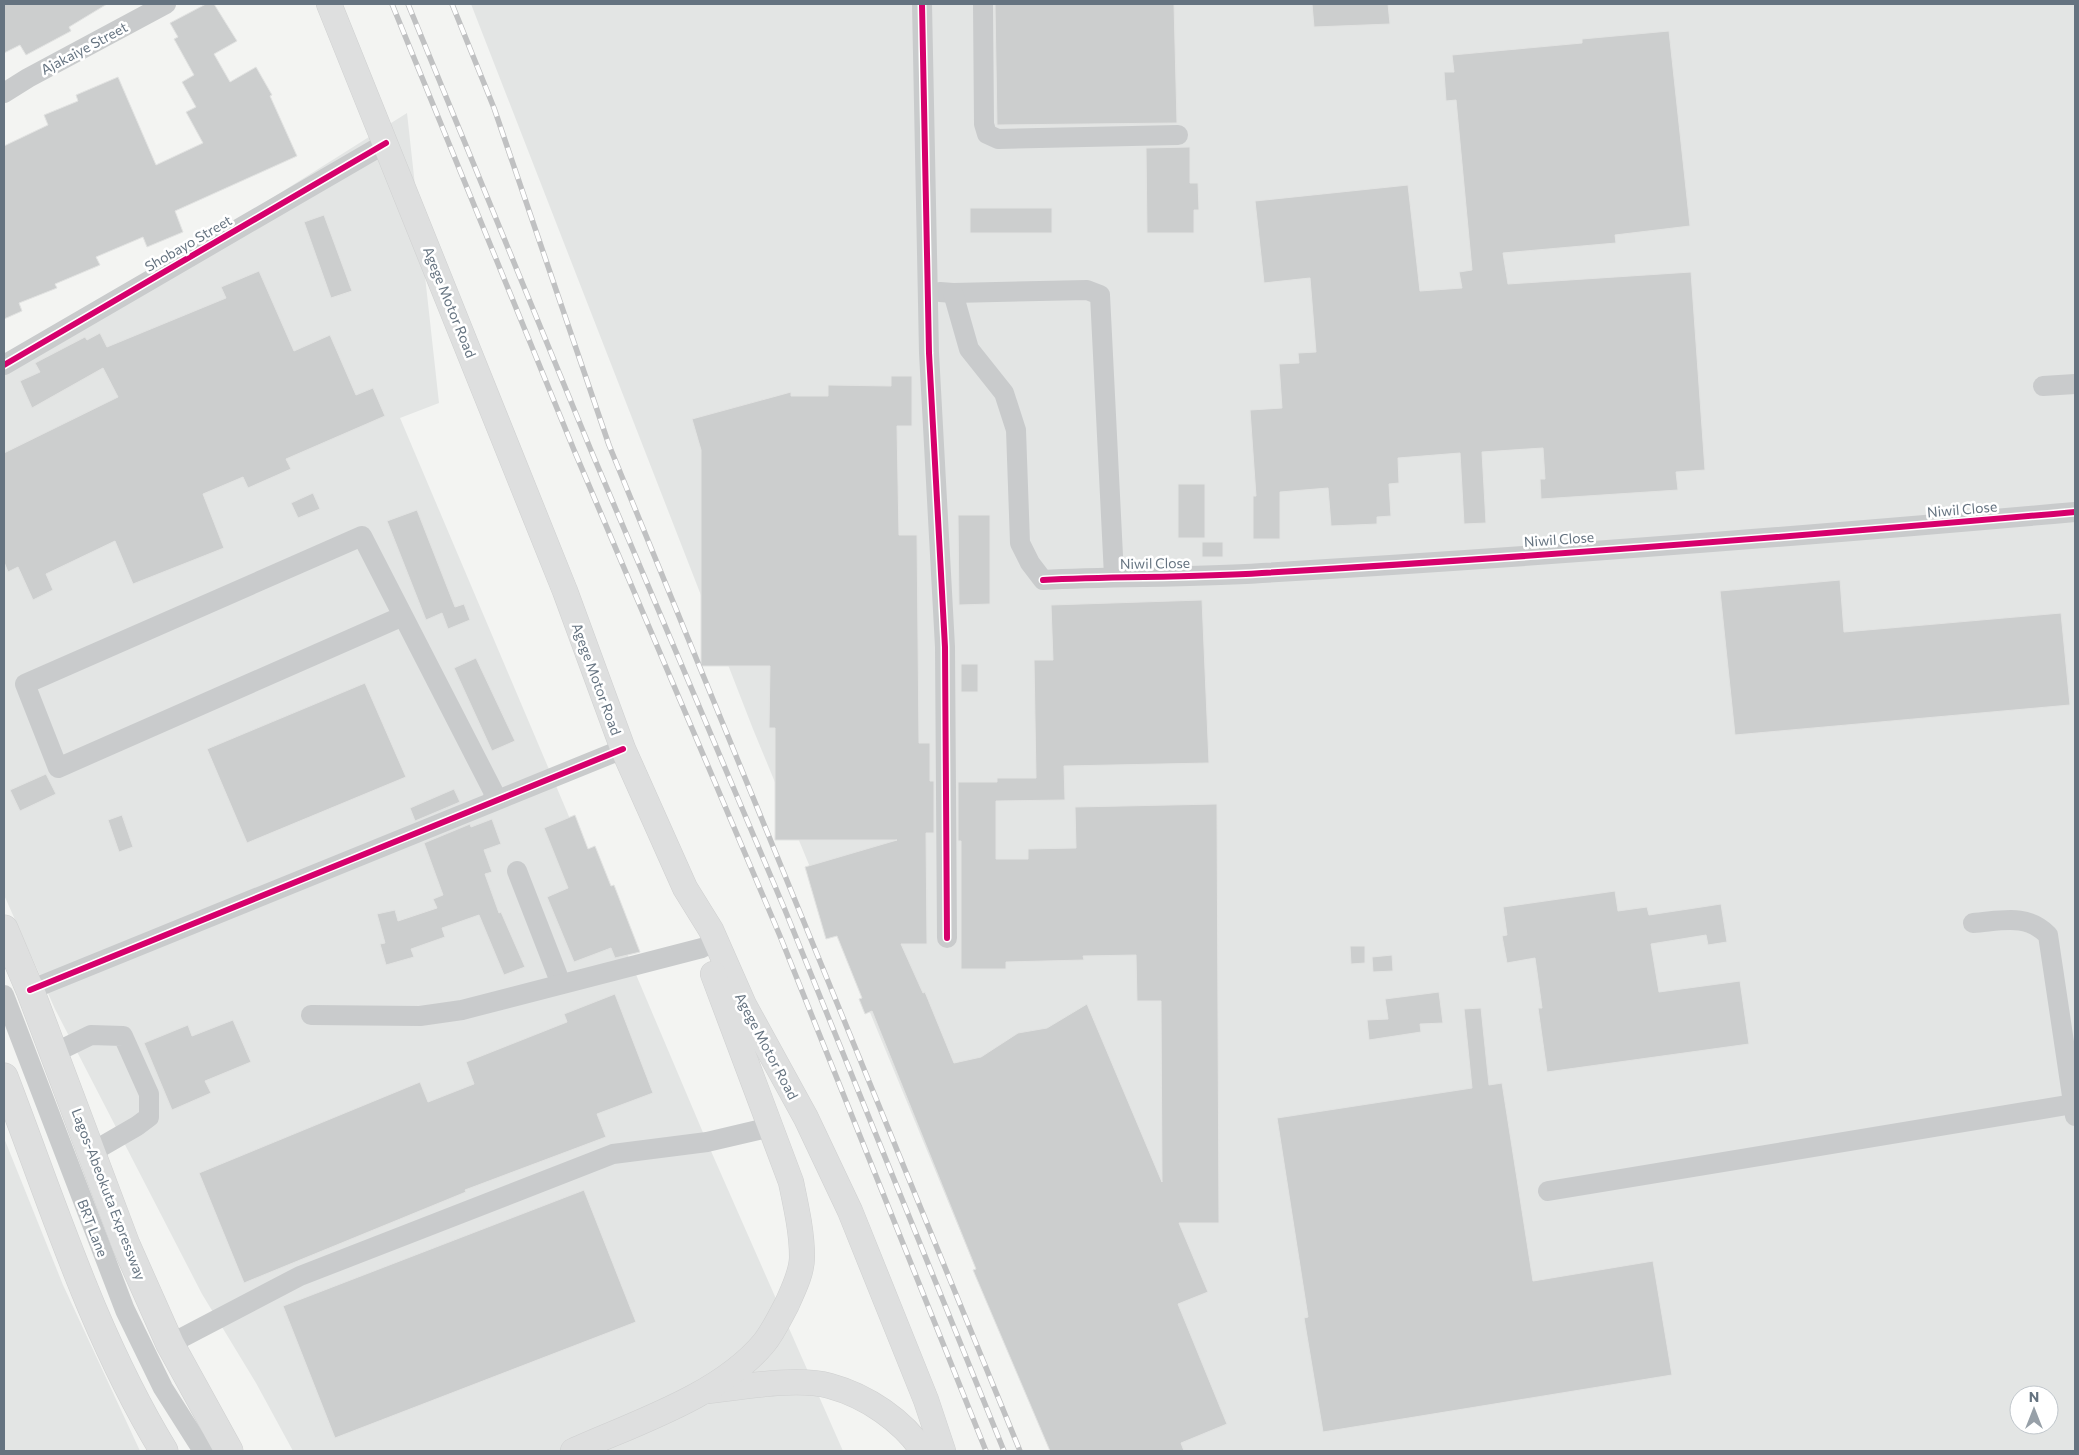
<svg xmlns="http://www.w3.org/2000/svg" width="2079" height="1455" viewBox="0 0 2079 1455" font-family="Commissioner,sans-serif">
<rect width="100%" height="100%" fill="#f3f4f2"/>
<g fill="#e3e5e4" fill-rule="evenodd">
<path d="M471,4H2075V1451H1051L753,729ZM2019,1395H2049V1425H2019Z"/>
<path d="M407,113L439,403L400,418L707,1142L843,1451H293L256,1383L202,1294L55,1009L4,895V367Z"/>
<path d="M4,1138L63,1285L140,1451H4Z"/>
</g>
<g fill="#cccece" stroke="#e2e3e2">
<path d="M4,4H107L69,27L71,31L26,55L20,45L4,53Z"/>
<path d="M206,4H214L237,41L214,54L230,82L256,67L272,95L270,96L297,156L175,211L183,232L147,247L143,237L96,257L100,265L55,284L57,288L19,303L22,311L4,319V146L48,125L44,115L78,101L76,95L118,77L156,165L203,143L186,112L196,107L182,82L194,75L174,39L178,37L170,23Z"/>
<path d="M995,4H1174L1177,123L997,125Z"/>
<path d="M1312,4H1388L1390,24L1314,27Z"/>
<path d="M1669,31L1690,226L1615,235L1616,243L1503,253L1508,284L1691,272L1705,470L1676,472L1678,490L1541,499L1540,479H1545L1543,448L1482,452L1486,523L1464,524L1460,453L1398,458L1399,483L1389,484L1391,516L1377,517V524L1331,526L1328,488L1280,492V539H1253V496H1256L1250,410L1282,408L1279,364L1299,363L1298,353L1316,352L1310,278L1264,283L1255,201L1408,185L1420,291L1462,288L1459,272L1472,270L1456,100L1446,101L1444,72H1454L1452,55L1582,43V39Z"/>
<path d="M1190,147V183H1198L1199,210H1194V233H1147L1146,148Z"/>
<rect x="970" y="208" width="82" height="25"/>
<path d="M324,215L352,291L331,298L304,222Z"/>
<path d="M259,271L294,351L330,335L356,395L373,388L385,416L286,459L291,469L248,488L243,477L203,494L224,548L133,584L115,541L46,574L53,590L33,600L18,567L8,572L4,562V453L118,397L103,368L32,408L20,381L40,372L35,363L85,337L87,340L100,333L107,347L226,298L221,287Z"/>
<path d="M891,376H912V426H897L899,535H917L919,743H930V781H934V833H926L927,944H901L923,993L925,992L954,1063L981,1057L1018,1033L1047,1028L1087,1004L1162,1182L1161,1001H1137L1136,955L1083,956L1084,960L1006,962V969H961V841H958V782H997V778H1036L1034,660H1053L1051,605L1202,600L1209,763L1064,766L1065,800L996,801V859H1028V849L1076,848L1075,807L1217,804L1219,1223H1179L1208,1292L1178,1304L1227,1424L1181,1443L1184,1451H1050L973,1270L976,1269L872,1011L865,1014L859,999L862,998L837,936L826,939L805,867L897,840H775V728H769L770,666H701V450L692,419L791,392V396H828V385L891,386Z"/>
<rect x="1178" y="484" width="27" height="54"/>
<path d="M313,493L320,509L298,518L291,503Z"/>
<path d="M417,510L455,607L464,604L470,620L448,629L442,613L426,620L387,521Z"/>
<path d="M958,515H990V604L959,605Z"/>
<rect x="1202" y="542" width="21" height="15"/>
<path d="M1840,580L1844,632L2061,613L2070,705L1735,735L1720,591Z"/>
<path d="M476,658L515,741L492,751L454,668Z"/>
<rect x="961" y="664" width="17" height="28"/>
<path d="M365,683L406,777L247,843L207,749Z"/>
<path d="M46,774L56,794L20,811L10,790Z"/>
<path d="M454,789L460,802L415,821L410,808Z"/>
<path d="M122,815L133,847L119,852L108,820Z"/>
<path d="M575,815L588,849L595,846L611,886L614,885L640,952L615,958L611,948L574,962L547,897L568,888L544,828Z"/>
<path d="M492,819L501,844L484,850L492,872L485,874L499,913L501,912L525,967L504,975L479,915L442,928L445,937L411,949L414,957L386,965L380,944L385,943L377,914L395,910L398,921L437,908L433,899L443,895L424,843L470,824L471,827Z"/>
<path d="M1615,891L1618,911L1647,907L1649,915L1721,904L1727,942L1708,945L1706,935L1651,944L1659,992L1740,981L1749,1044L1547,1072L1538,1008H1542L1535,958L1507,963L1502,936L1507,935L1503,907Z"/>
<path d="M1350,946H1365V963L1351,964Z"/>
<path d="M1392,955L1393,971L1373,972L1372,957Z"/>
<path d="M1439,992L1443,1023L1420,1024L1421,1032L1369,1040L1367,1020L1388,1019L1385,999Z"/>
<path d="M615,994L653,1093L597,1114L606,1137L465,1190L466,1192L244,1283L199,1173L420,1082L428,1102L474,1084L466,1062L567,1022L564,1014Z"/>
<path d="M1481,1008L1489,1085L1502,1083L1533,1281L1653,1261L1672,1375L1323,1432L1304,1318L1308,1317L1277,1118L1472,1088L1464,1009Z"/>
<path d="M233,1020L251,1062L205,1081L211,1093L172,1110L144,1043L188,1025L192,1036Z"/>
<path d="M584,1190L636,1322L335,1438L283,1306Z"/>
</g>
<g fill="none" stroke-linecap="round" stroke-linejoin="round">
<defs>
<g id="major">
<path d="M329,4L565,591L623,749L685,888L711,930L744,1005L806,1118L850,1211L926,1400L943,1451"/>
<path d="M707,1391C742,1387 797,1377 830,1386C867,1396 903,1421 923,1451"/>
<path d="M573,1451C635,1423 720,1396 764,1343C773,1332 780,1317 787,1304C793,1290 802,1273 802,1257C802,1232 796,1206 791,1182L713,974"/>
</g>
<g id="highway">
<path d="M4,929L30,990L126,1245L170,1344L229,1451"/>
<path d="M4,1077C52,1202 94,1337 164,1451"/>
</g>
</defs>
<use href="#major" stroke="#cfd0d0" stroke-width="26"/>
<use href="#highway" stroke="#cfd0d0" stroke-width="29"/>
<g stroke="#c9cbcc" stroke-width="20">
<path d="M922,4L929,353L945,647L947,938"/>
<path d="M983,4L984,124L987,134L998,139L1178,135"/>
<path d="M4,93L28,78L166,4"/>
<path d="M940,292L953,293L1087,290L1100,295L1114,576"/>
<path d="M953,293L969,349L1004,393L1016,430L1020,543L1030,563L1043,580C1116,576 1189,578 1262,573C1533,557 1804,536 2075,512"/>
<path d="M4,365L386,143"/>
<path d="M2043,386L2075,384"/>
<path d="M403,616L58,768L25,684L362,536L493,791L494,800"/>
<path d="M517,871L561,984"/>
<path d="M1973,923C2002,921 2026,913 2048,935L2075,1116"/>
<path d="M30,990L623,749"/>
<path d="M4,995L125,1310L163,1388L203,1451"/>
<path d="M311,1015L420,1016L462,1010L702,948"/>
<path d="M54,1053L91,1035L123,1036L149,1094V1117L137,1126L92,1152"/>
<path d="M1548,1191L2073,1104"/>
<path d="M170,1344L300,1276L613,1154L707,1142L771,1127"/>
</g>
<use href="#major" stroke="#dedfdf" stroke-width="25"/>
<use href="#highway" stroke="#dedfdf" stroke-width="28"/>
<defs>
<g id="rail">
<path d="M392,4L574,450L780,936L986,1451"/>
<path d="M408,4L590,448L785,910L1004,1451"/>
<path d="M452,4L494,108L609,445L1020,1451"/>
</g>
</defs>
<use href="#rail" stroke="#c0c1c2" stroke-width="5.5"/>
<use href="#rail" stroke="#fff" stroke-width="4" stroke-dasharray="11" stroke-linecap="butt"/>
<defs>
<g id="cycleway">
<path d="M922,4L929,353L945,647L947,938"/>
<path d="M4,365L386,143"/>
<path d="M1043,580C1116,576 1189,578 1262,573C1533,557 1804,536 2075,512"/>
<path d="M30,990L623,749"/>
</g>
</defs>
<use href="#cycleway" stroke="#fff" stroke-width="9"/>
<use href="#cycleway" stroke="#d6006c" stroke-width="6"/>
</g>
<g text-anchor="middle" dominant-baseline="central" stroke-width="5" stroke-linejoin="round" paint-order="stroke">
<g font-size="14" fill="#657380" stroke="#fff">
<text transform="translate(84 48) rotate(-28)">Ajakaiye Street</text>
<text transform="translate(188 243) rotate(-30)">Shobayo Street</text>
<text transform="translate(450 302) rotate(68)">Agege Motor Road</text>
<text transform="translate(1962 509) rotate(-5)">Niwil Close</text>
<text transform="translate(1559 539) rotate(-4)">Niwil Close</text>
<text transform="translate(1155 563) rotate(-1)">Niwil Close</text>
<text transform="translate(597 679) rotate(70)">Agege Motor Road</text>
<text transform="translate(767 1046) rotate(62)">Agege Motor Road</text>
<text transform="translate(109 1194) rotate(69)">Lagos-Abeokuta Expressway</text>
<text transform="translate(93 1228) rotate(69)">BRT Lane</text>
</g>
</g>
<rect width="2079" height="1455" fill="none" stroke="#657380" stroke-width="10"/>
<g transform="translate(2034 1410)"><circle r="24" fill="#ffffff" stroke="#c1c7cc"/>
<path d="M0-4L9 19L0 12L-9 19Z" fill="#97a0a8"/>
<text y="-8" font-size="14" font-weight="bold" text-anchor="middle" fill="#657380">N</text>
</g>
</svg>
